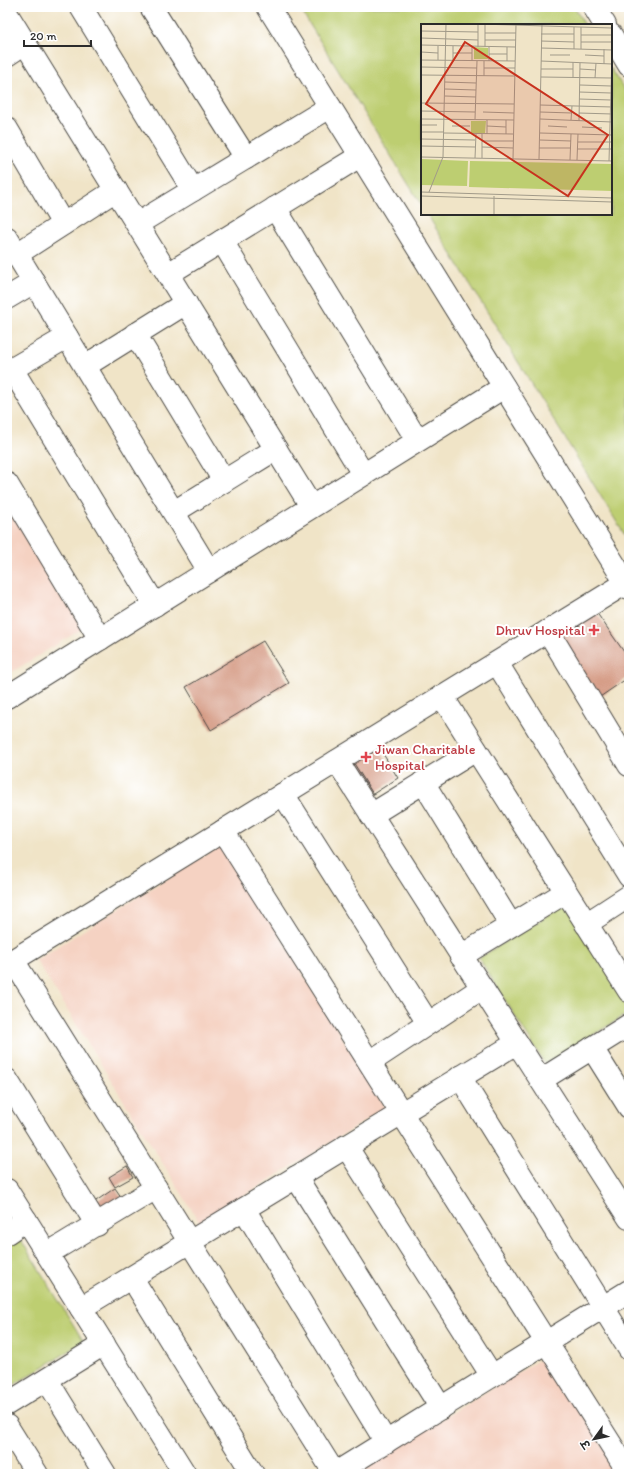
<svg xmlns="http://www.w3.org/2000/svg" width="636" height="1481" viewBox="0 0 636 1481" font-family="Itim,'Playpen Sans Deva',sans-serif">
<rect width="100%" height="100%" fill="#fff"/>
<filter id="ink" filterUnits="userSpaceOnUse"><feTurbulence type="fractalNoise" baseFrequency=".025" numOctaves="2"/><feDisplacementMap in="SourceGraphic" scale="8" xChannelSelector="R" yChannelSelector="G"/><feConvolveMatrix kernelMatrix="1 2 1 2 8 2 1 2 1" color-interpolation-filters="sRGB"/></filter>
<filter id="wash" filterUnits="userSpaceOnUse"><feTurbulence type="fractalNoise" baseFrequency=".012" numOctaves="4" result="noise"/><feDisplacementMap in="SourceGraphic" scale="16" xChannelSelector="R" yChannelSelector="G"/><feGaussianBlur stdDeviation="0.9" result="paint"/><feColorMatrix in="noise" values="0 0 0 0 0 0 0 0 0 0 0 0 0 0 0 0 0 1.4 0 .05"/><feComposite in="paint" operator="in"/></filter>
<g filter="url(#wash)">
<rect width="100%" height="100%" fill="#f0e4c7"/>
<g fill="#f5d2c2">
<path d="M7,494L88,625L7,675Z"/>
<path d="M223,844L386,1108L200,1223L36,960Z"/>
<path d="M547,1355L620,1474H352Z"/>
</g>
<g fill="#bdce71" stroke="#747c4e">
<path d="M299,7H574L585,25H422V206Z"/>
<path d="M611,68L629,97V542L427,214H611Z"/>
<path d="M566,904L629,1005V1013L545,1064L479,958Z"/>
<path d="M18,1235L84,1342L7,1389V1242Z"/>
</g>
<g id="blocks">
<g fill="#d69d87">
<path d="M594,609L629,659V677L597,699L554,637Z"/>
<path d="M263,641L289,683L211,730L186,687Z"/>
<path d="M375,741L398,778L373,794L350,757Z"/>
<path d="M127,1166L133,1177L115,1187L109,1177Z"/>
<path d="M115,1188L124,1201L102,1216L93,1203Z"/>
</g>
</g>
</g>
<g filter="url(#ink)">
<use href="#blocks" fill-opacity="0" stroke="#494742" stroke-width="1"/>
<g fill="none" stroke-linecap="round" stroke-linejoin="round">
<defs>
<g id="minor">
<path d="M81,7L193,190"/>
<path d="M151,7L246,158"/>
<path d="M268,7L629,588"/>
<path d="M594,7L605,25"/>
<path d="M7,14L311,506"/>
<path d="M611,35L629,65"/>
<path d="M7,55L25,43"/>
<path d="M7,129L63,224"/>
<path d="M275,208L417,440"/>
<path d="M137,224L330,107"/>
<path d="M7,238L209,571"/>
<path d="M222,241L363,474"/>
<path d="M17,254L116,190"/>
<path d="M168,274L360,156"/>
<path d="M7,298L34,282"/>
<path d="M135,334L224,481"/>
<path d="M85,366L186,303"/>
<path d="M12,369L155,605"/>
<path d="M7,372L67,337"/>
<path d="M7,484L100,639"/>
<path d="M174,512L276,449"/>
<path d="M548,631L629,765"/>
<path d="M497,663L629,876"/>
<path d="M442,696L629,991"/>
<path d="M7,697L504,387"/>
<path d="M337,761L629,1218"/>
<path d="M423,782L511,925"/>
<path d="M283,794L428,1023"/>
<path d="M371,815L476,750"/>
<path d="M223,831L629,1473"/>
<path d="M586,924L629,896"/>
<path d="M461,956L566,892"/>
<path d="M13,960L335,1474"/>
<path d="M7,964L626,583"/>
<path d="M592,1048L629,1107"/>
<path d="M370,1062L482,988"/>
<path d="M460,1077L629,1349"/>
<path d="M7,1080L97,1225"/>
<path d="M541,1080L629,1025"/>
<path d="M346,1146L492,1376"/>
<path d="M296,1177L441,1408"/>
<path d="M7,1190L185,1474"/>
<path d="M244,1209L386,1442"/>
<path d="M7,1233L26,1220"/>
<path d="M47,1254L156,1188"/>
<path d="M132,1278L253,1474"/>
<path d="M81,1308L517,1043"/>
<path d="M47,1380L105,1474"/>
<path d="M7,1404L104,1344"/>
<path d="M7,1426L37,1474"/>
<path d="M334,1474L629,1291"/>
</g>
</defs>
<use href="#minor" stroke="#494742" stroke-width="24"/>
<use href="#minor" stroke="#fff" stroke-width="22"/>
</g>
</g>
<g fill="#e0444e" stroke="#fff" stroke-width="1.5">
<path d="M592 624h4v4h4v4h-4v4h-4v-4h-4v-4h4z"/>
<path d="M364 751h4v4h4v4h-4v4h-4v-4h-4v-4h4z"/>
</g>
<g text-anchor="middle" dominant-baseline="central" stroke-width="4" stroke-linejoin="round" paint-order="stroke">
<g font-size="14" fill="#be3a42" stroke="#fff" text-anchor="end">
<text x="585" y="630">Dhruv Hospital</text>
<text x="375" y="749" text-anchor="start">Jiwan Charitable<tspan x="375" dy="16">Hospital</tspan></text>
</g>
</g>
<g transform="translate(421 24)">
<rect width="191" height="191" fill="#f0e4c7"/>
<path d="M53,23L67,24V35H53ZM50,97H65L64,109H50ZM0,135L47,137L46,162L0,161ZM49,137L191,140V167L48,163Z" fill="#bdce71"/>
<path fill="none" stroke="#a19a89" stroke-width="1" d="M58,0L191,4M0,7L57,8M64,9H95M120,10H153M160,11H191M0,14L57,16M64,16H95M120,17L153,18M160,18H191M0,21L94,23M17,22V36M57,23V0M64,23V1M68,23V37M86,23V37M120,24L191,26M153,25V3M160,25V3M183,25V40M0,28L17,29M32,29H51M68,30H86M129,31H149M164,31L183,32M0,36L94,37M32,36V22M51,37V22M120,37L191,40M0,43L56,44M63,44H94M120,45H152M159,45L175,46M0,51L94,52M63,52V37M120,53L191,54M152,54V38M174,54L175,39M24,58L55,59M159,61L190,62M24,65L55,66M158,68L190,69M24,72L55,73M158,75L190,76M0,79L93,80M119,81L191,83M0,87L54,88M62,88L93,89M119,88L151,89M158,89L191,90M0,95L93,96M54,95L56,37M119,95L191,98M150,96L151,82M158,97L159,39M0,101H16M31,102H49M66,102L85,103M127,102L146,103M161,103L181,104M0,108H23M23,109L92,110M119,109L191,111M66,110V96M85,110V96M0,115L54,116M119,116L150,117M61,117H92M157,118H191M0,122L54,123M61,123L92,124M118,124H150M156,125H191M0,133L191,137M54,134L55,110M61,134V110M92,135L95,0M118,135L121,0M149,136L150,110M156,136L157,110M188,137L191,30M0,168L191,174M8,168L22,133L25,0M0,172L191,178M73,191V172"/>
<path fill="#c8321e" fill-opacity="0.15" stroke="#c8321e" stroke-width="2" d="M44,18L187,111L147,172L5,80Z"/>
<rect width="191" height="191" fill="none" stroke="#2b2b2b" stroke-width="2"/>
</g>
<rect width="636" height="1481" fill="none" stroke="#fff" stroke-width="24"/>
<g transform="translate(594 1439) rotate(237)" stroke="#ffffff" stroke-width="3" paint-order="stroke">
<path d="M0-3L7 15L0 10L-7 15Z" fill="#2b2b2b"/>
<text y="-6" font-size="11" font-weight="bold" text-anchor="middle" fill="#2b2b2b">उ</text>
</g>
<path d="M24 40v6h67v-6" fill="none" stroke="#2b2b2b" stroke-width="2"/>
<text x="30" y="40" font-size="12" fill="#2b2b2b" stroke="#ffffff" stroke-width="3" paint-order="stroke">20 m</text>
</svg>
